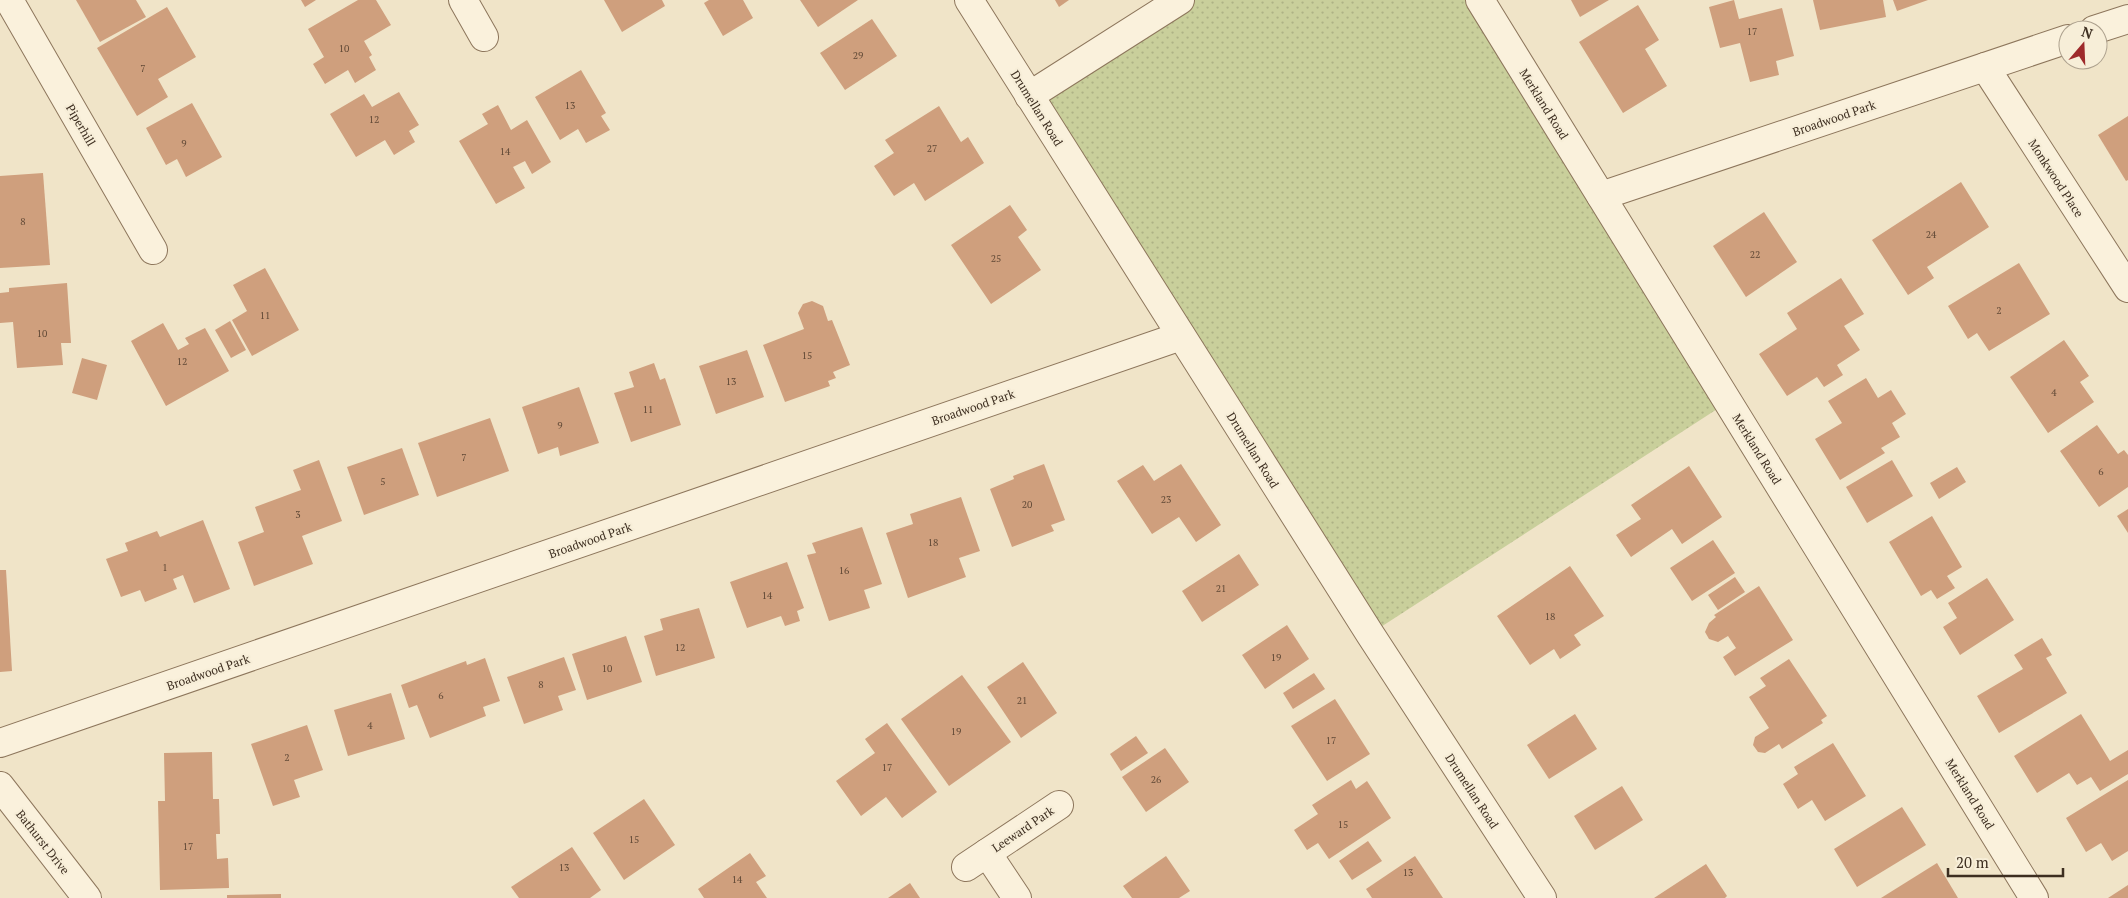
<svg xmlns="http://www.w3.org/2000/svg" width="2128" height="898" viewBox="0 0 2128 898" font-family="'PT Serif',serif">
<defs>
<pattern id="grass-dots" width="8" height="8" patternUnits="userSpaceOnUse" patternTransform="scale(1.25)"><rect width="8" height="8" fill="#c9cf9b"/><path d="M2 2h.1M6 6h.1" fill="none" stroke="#aeb285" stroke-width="1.8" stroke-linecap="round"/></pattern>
</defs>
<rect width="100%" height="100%" fill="#f0e4c8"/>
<path fill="url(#grass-dots)" d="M1180,0H1480L1728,402L1370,634L1029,96Z"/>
<g fill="#cf9f7d">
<path d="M76,0H136L146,17L100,42Z"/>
<path d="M301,0H316L305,7Z"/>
<path d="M358,0H376L391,25L364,41L372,55L369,57L376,70L355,83L348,70L325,84L313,64L324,57L308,29Z"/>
<path d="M604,0H662L665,6L622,32Z"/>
<path d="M709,0H743L753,18L723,36L704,3Z"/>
<path d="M800,0H858L818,27Z"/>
<path d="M1055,0H1069L1059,7Z"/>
<path d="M1571,0H1609L1580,17Z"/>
<path d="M1734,0L1739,19L1782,8L1794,56L1776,61L1779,75L1750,82L1740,43L1720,48L1709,7Z"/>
<path d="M1813,0H1883L1886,17L1820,30Z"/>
<path d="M1893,0H1928L1897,11Z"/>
<path d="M1638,5L1659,40L1645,49L1667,86L1623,113L1579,42Z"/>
<path d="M167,7L196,57L158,79L168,97L137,116L97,48Z"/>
<path d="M872,19L897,56L845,90L820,53Z"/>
<path d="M581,70L606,113L601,116L610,130L586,143L578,129L560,140L535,97Z"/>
<path d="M399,92L419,125L409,131L415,142L394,155L385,140L356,157L330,114L364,94L372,107Z"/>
<path d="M192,103L222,157L186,177L177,159L166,165L146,128Z"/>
<path d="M498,105L511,130L527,120L551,162L532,174L525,161L513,167L525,188L496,204L459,141L488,124L482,114Z"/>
<path d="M939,106L961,142L968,137L984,163L925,201L914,183L894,196L874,166L894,153L885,140Z"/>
<path d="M2128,116V180L2126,181L2098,135Z"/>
<path d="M43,173L50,265L0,268V176Z"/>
<path d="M1961,182L1989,227L1927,267L1934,278L1908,295L1872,240Z"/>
<path d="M1010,205L1027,230L1018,237L1041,270L991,304L951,245Z"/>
<path d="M1764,212L1797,262L1746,297L1713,246Z"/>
<path d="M2019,263L2050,314L1989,351L1977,333L1968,339L1948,306Z"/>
<path d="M265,268L299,330L252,356L232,320L247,311L233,285Z"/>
<path d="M1841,278L1864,314L1844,326L1860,350L1837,365L1843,375L1824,387L1817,377L1787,396L1759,354L1797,329L1787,313Z"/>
<path d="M67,283L71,343H61L63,365L17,368L13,322L0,323V293L9,292V288Z"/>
<path d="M812,301L823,306L828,321L832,320L850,365L833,372L836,378L828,381L830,386L785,402L763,345L804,329L798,313L803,304Z"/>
<path d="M230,321L246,350L231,358L215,330Z"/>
<path d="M163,323L178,350L189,344L185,338L205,328L229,371L166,406L131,341Z"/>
<path d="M2064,340L2089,376L2080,382L2094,402L2048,433L2010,377Z"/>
<path d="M747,350L764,397L716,414L699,366Z"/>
<path d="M82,358L107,365L97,400L72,393Z"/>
<path d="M654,363L660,380L665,378L681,425L631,442L614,393L634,387L629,372Z"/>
<path d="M1866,378L1878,398L1891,390L1906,414L1892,423L1900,437L1881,448L1885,453L1840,480L1815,439L1842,423L1828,401Z"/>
<path d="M579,387L599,443L560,456L558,447L538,454L522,407Z"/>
<path d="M490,418L509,471L437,497L418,443Z"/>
<path d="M2097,425L2118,454L2124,450L2128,455V487L2099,507L2060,451Z"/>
<path d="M402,448L419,495L364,515L347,467Z"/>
<path d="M319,460L342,521L302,536L313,564L254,586L238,542L264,532L255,507L301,490L293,470Z"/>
<path d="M1892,460L1913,496L1867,523L1846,487Z"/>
<path d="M1044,464L1065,520L1051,525L1054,531L1012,547L990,489L1014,479L1013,476Z"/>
<path d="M1181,464L1221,525L1196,542L1179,517L1152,534L1117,481L1143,465L1154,481Z"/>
<path d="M1689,466L1722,517L1682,544L1672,529L1631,557L1616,535L1641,519L1631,505Z"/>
<path d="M1957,467L1966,482L1939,499L1930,483Z"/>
<path d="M961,497L980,551L959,558L966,577L908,598L886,533L913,524L910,514Z"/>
<path d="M2128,509V533L2117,516Z"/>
<path d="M1932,516L1962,567L1947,576L1955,588L1937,599L1931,590L1921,596L1889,542Z"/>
<path d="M203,520L230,589L194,603L183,575L173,579L177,589L145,602L140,590L121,597L106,559L128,551L125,543L157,531L160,537Z"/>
<path d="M862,527L882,584L864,590L870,608L829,621L807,555L816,553L812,543Z"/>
<path d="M1713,540L1735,573L1692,601L1670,568Z"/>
<path d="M1239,554L1259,585L1202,622L1182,591Z"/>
<path d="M787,562L804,608L797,611L800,621L785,626L781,616L747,628L730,582Z"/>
<path d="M1570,566L1604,616L1574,635L1581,645L1560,659L1554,649L1530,665L1497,616Z"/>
<path d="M0,570H6L12,671L0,672Z"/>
<path d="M1735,577L1745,592L1718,610L1708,595Z"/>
<path d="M1987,578L2014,620L1960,655L1943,627L1957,618L1948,603Z"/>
<path d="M1759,586L1793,640L1735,676L1723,657L1736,648L1728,636L1718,642L1709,639L1705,632L1709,623L1716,617L1714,615Z"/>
<path d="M699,608L715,658L656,676L644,636L663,630L660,619Z"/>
<path d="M1287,625L1309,659L1265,689L1242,655Z"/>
<path d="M626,636L642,682L587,700L572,654Z"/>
<path d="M2042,638L2052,655L2046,658L2067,693L1999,733L1977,696L2023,669L2014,655Z"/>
<path d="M564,657L576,690L558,696L563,710L524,724L507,677Z"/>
<path d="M485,658L500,701L483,707L486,716L430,738L417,705L409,708L401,685L466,661L467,665Z"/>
<path d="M1789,659L1827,716L1821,720L1823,723L1782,749L1779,744L1765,753L1758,752L1753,745L1755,737L1769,728L1749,697L1766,686L1760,678Z"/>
<path d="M1023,662L1057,713L1021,738L987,687Z"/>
<path d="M1314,673L1325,689L1293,709L1283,693Z"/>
<path d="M962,675L1011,742L949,786L901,719Z"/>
<path d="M391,693L405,739L348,756L334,710Z"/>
<path d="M1335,699L1370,754L1327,781L1291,726Z"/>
<path d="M1575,714L1597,749L1549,779L1527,745Z"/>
<path d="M2081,714L2110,761L2128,750V774L2100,791L2091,777L2077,785L2069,773L2037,793L2014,756Z"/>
<path d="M887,723L937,792L902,818L886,797L861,816L836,781L875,753L865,739Z"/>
<path d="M307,725L323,770L294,780L300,797L273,806L251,744Z"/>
<path d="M1136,736L1148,753L1121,771L1110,754Z"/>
<path d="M1833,743L1866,796L1825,821L1812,800L1798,809L1783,784L1798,774L1794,767Z"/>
<path d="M1165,748L1189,782L1146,812L1122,777Z"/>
<path d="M212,752L213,799H219L220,834H216L217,859L228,858L229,888L160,890L158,801H165L164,753Z"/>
<path d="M1351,780L1356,789L1367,781L1391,818L1329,859L1318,843L1307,850L1294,830L1318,814L1312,805Z"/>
<path d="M2128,780V851L2112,861L2101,843L2086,852L2066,818Z"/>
<path d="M1622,786L1643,820L1595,850L1574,816Z"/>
<path d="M644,799L675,845L624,880L593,833Z"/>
<path d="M1902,807L1926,845L1857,887L1834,849Z"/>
<path d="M1368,841L1382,861L1352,880L1339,861Z"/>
<path d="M572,847L601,890L590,898H519L511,887Z"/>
<path d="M750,853L766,876L756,882L767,898H704L698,889Z"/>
<path d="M1166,856L1190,891L1179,898H1132L1123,886Z"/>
<path d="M1415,856L1443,898H1372L1366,889Z"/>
<path d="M1937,863L1958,898H1881Z"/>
<path d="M1706,864L1727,896L1725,898H1654Z"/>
<path d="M910,883L920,898H888Z"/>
<path d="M2128,885V898H2108Z"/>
<path d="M281,894V898H227V895Z"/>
</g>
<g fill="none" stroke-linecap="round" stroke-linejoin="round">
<defs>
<g id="minor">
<path d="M9,0L153,250"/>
<path d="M463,0L484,37"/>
<path d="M969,0L1370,634L1542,898"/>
<path d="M1480,0L2034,898"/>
<path d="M2094,30L2128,19"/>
<path d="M1985,67L2128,288"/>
<path d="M1029,96L1180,0"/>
<path d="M1601,196L2068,39"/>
<path d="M0,743L1181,336"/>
<path d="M0,786L87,898"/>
<path d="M966,867L987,853"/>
<path d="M1017,898L987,853L1059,805"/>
</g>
</defs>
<use href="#minor" stroke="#8d765c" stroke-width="30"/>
<use href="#minor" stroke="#faf1dc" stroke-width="28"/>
</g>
<g text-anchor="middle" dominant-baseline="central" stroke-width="4.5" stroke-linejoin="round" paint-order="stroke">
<g font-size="10" fill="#624a37">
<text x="1752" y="31">17</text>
<text x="344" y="48">10</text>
<text x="858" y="55">29</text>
<text x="143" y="68">7</text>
<text x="570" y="105">13</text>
<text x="374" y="119">12</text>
<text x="184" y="143">9</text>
<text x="932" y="148">27</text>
<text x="505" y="151">14</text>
<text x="23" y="221">8</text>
<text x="1931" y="234">24</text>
<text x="1755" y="254">22</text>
<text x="996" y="258">25</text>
<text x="1999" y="310">2</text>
<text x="265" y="315">11</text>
<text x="42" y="333">10</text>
<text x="807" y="355">15</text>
<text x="182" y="361">12</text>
<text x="731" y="381">13</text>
<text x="2054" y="392">4</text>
<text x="648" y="409">11</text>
<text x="560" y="425">9</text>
<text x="464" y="457">7</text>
<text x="2101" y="471">6</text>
<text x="383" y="481">5</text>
<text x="1166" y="499">23</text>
<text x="1027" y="504">20</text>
<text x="298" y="514">3</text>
<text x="933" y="542">18</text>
<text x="165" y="567">1</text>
<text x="844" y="570">16</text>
<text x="1221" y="588">21</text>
<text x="767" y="595">14</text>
<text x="1550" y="616">18</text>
<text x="680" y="647">12</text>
<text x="1276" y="657">19</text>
<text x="607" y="668">10</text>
<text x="541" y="684">8</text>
<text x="441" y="695">6</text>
<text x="1022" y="700">21</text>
<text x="370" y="725">4</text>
<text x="956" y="731">19</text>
<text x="1331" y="740">17</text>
<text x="287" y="757">2</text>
<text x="887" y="767">17</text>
<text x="1156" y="779">26</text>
<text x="1343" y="824">15</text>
<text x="634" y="839">15</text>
<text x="188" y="846">17</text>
<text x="564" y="867">13</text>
<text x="1408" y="872">13</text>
<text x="737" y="879">14</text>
</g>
<g font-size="12" fill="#3d2e20" stroke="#f7eed8">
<text transform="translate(1544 104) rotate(58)">Merkland Road</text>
<text transform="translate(1037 108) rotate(58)">Drumellan Road</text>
<text transform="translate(1834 118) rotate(-19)">Broadwood Park</text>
<text transform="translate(81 125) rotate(60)">Piperhill</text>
<text transform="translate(2056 178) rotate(57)">Monkwood Place</text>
<text transform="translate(973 407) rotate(-19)">Broadwood Park</text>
<text transform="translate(1757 449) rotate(58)">Merkland Road</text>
<text transform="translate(1253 450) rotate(58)">Drumellan Road</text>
<text transform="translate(590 540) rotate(-19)">Broadwood Park</text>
<text transform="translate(208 672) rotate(-19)">Broadwood Park</text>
<text transform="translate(1472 791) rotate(57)">Drumellan Road</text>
<text transform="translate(1970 794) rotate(58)">Merkland Road</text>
<text transform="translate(1023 829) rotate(-34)">Leeward Park</text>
<text transform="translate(43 842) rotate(52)">Bathurst Drive</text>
</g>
</g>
<g transform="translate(2083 45) rotate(19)"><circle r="24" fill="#f7eed8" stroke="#ada18e"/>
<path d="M0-4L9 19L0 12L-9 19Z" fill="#9e2a2b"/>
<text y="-8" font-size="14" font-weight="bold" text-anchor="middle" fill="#3d2e20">N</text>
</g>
<path d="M1948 868v8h115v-8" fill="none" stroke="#3d2e20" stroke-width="2.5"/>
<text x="1956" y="868" font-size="15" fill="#3d2e20" stroke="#f7eed8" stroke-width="4" paint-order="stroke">20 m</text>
</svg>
